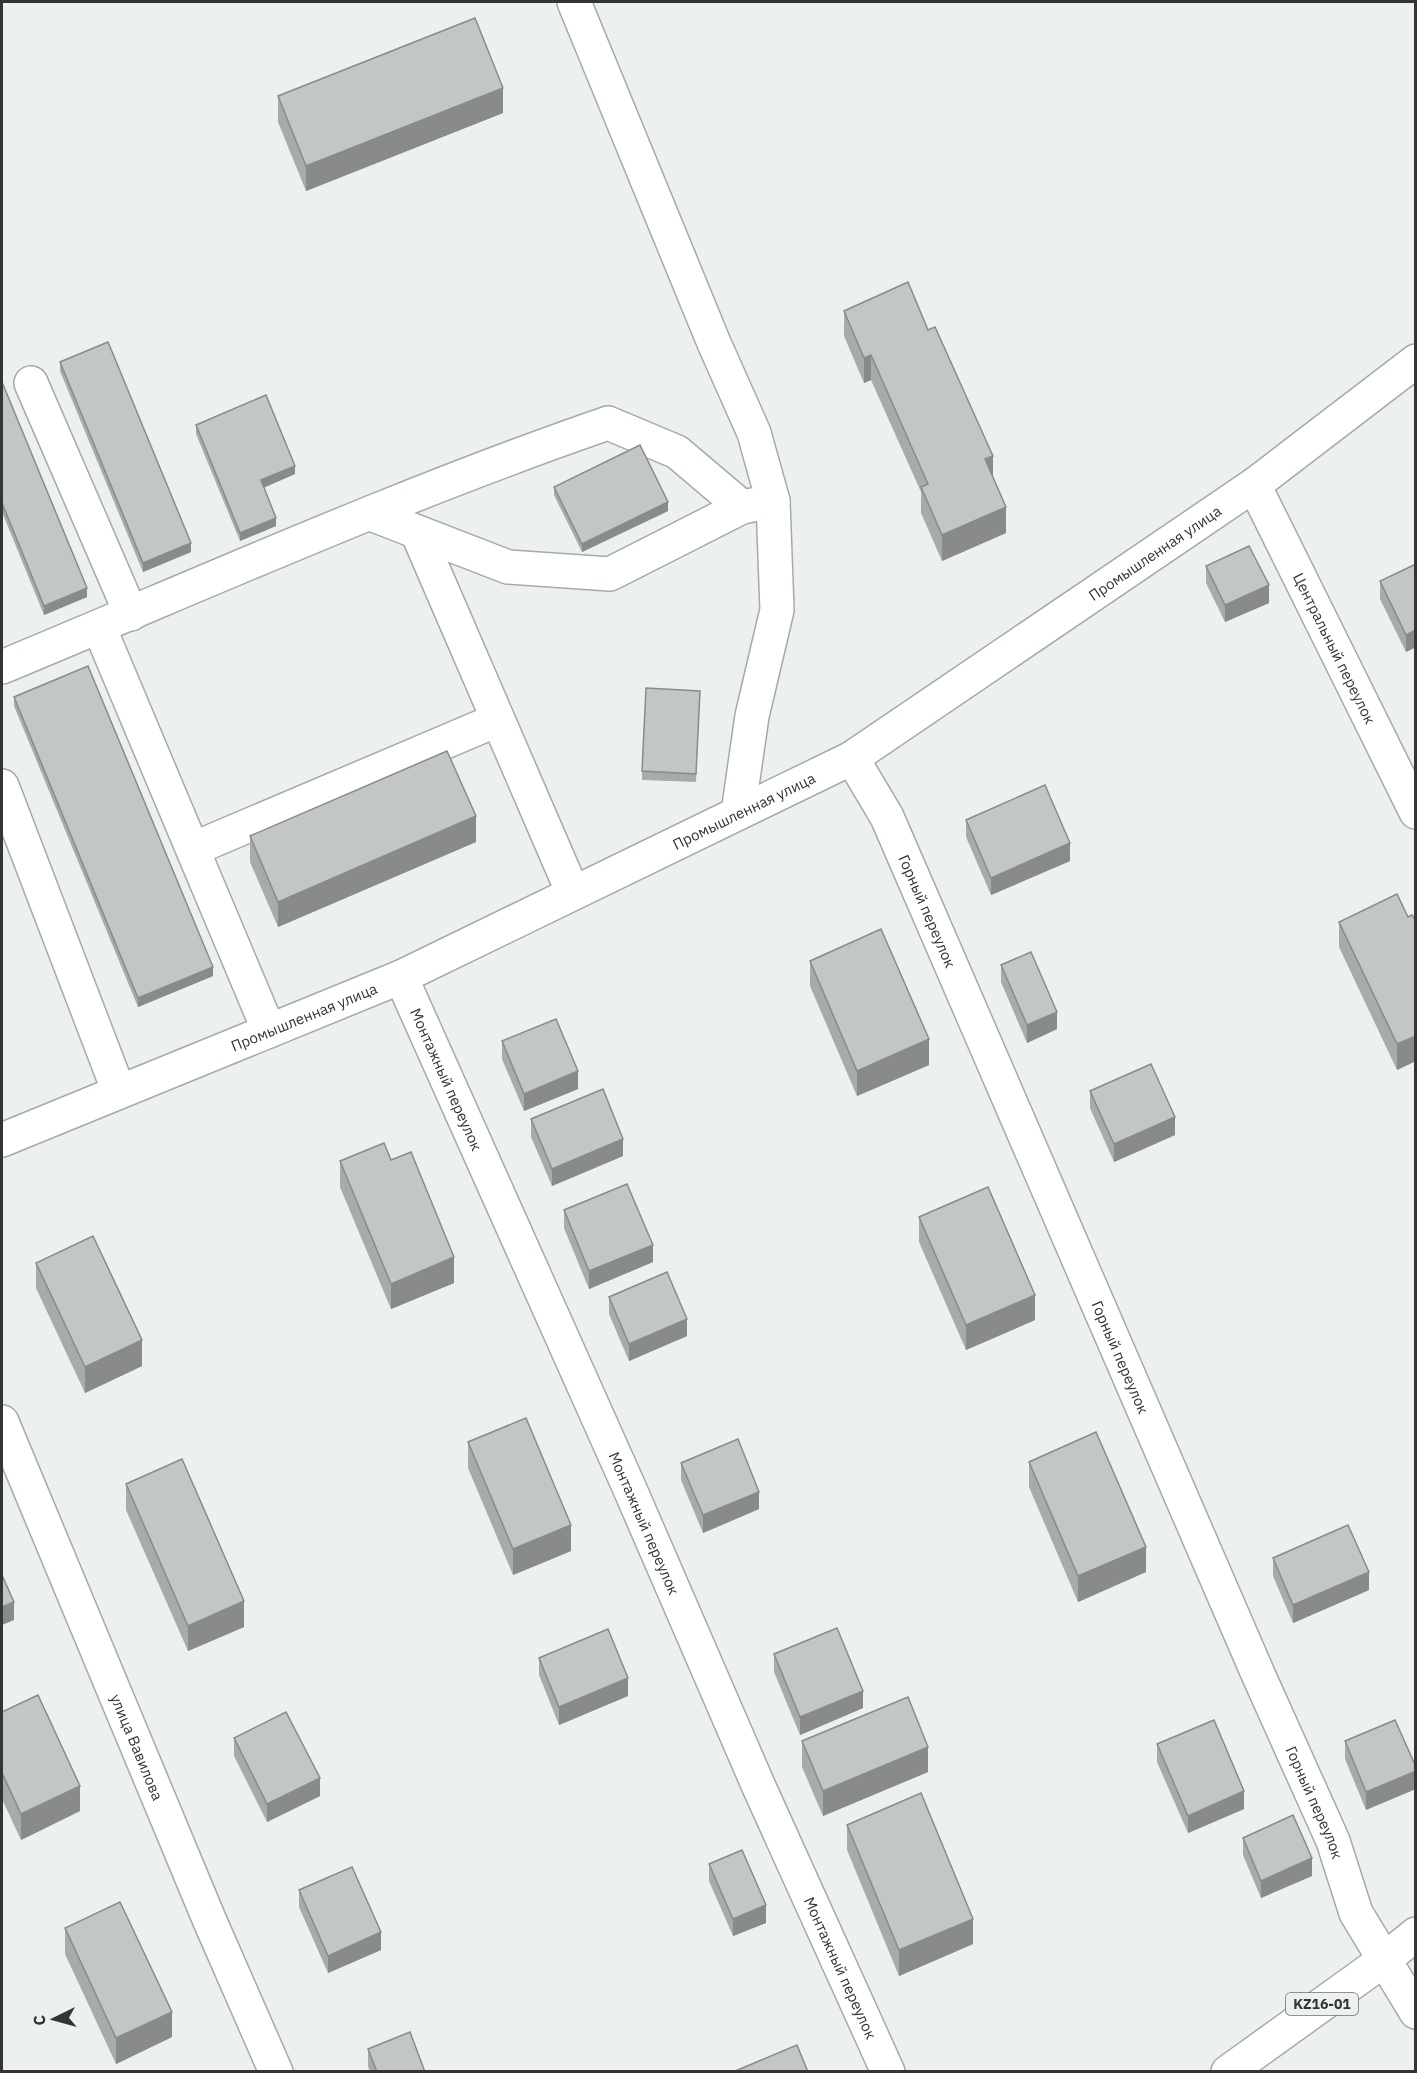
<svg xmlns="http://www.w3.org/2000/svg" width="1417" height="2073" viewBox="0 0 1417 2073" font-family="'IBM Plex Sans',sans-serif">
<rect width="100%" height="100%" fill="#ecf1ef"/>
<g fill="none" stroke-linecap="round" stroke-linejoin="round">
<defs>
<g id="minor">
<path d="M574,2L714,343L754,433L773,501L777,610L752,716L738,813"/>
<path d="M31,383L131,614"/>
<path id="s1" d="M1254,485L1416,812"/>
<path d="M371,514L508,567L610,574L742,507"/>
<path d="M417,532L573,893"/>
<path d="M99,627L269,1031"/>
<path d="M2,667C202,584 402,494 608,423L677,452L742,507L773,501"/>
<path id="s2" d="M852,758L887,817L1258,1674L1333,1841L1356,1913L1416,2012"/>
<path d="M2,786L119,1092"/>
<path d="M193,849L497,720"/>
<path id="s3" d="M401,977L629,1487L759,1787L888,2072"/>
<path id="s4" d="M2,1140L401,977L852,758L1254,485L1416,361"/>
<path id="s5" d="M2,1422L209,1919L276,2072"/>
</g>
<path id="major" d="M1228,2072L1384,1960L1416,1934"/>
</defs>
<use href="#minor" stroke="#a5aaa8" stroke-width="36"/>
<use href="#major" stroke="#a5aaa8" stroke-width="36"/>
<use href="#minor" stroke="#fff" stroke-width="33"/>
<use href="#major" stroke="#fff" stroke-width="33"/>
</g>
<g fill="#a7aba9">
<path d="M278,96L503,113L306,191L278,122Z"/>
<path d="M844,311L993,477L1006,533L942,561L921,513V492L871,380L864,383L844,336Z"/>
<path d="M60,362L191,552L143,572L60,371Z"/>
<path d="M2,382L87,597L44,615L2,512Z"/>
<path d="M196,425L295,474L264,487L276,526L240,541L196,434Z"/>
<path d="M554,487L668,511L582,552L554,495Z"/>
<path d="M1416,564V647L1406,652L1380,599V581Z"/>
<path d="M1206,566L1269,603L1225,622L1206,583Z"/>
<path d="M700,691L696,782L642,780V771Z"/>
<path d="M14,697L213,976L138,1007L14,706Z"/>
<path d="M966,820L1070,861L991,895L966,837Z"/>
<path d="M250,836L476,842L278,927L250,862Z"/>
<path d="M1408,917L1416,922V1061L1397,1070L1339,947V922Z"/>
<path d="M810,961L929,1065L857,1096L810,986Z"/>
<path d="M1001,965L1057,1029L1027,1043L1001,982Z"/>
<path d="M502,1041L578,1089L524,1111L502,1059Z"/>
<path d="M1090,1091L1175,1135L1114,1162L1090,1108Z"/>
<path d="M531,1119L623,1156L552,1186L531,1137Z"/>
<path d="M391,1160L454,1283L391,1309L340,1187V1161Z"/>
<path d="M564,1210L653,1262L589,1289L564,1228Z"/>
<path d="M919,1217L1035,1320L966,1350L919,1242Z"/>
<path d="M36,1263L142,1366L85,1393L36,1288Z"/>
<path d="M609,1297L687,1336L629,1361L609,1314Z"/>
<path d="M468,1442L571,1551L513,1575L468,1468Z"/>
<path d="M1029,1462L1146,1572L1078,1602L1029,1487Z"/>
<path d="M681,1463L759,1509L703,1533L681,1480Z"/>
<path d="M126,1484L244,1627L188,1651L126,1510Z"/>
<path d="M1273,1558L1369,1590L1293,1623L1273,1576Z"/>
<path d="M774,1654L863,1708L800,1735L774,1672Z"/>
<path d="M539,1658L628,1696L559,1725L539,1675Z"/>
<path d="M2,1712L80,1811L21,1840L2,1799Z"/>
<path d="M1395,1720L1366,1810L1345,1759V1741Z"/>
<path d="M234,1738L320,1796L267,1822L234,1756Z"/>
<path d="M802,1741L928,1772L823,1816L802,1767Z"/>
<path d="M1157,1744L1244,1809L1188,1833L1157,1762Z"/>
<path d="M847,1825L973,1944L899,1976L847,1850Z"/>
<path d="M1243,1838L1312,1876L1261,1898L1243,1855Z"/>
<path d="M709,1864L766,1923L733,1936L709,1881Z"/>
<path d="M299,1890L381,1950L328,1973L299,1907Z"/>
<path d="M65,1928L172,2037L116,2064L65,1954Z"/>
<path d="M368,2049L425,2072H370L368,2066Z"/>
</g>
<g fill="#888b89">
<path d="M503,88V113L306,191V166Z"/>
<path d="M871,355V380L864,383V358Z"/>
<path d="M993,456V482L985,459Z"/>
<path d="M295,466V474L261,489V480Z"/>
<path d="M668,502V511L582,552V544Z"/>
<path d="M1006,507V533L942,561V535Z"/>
<path d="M276,518V526L240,541V533Z"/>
<path d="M191,543V552L143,572V563Z"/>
<path d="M1269,585V603L1225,622V605Z"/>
<path d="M87,588V597L44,615V606Z"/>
<path d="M1416,630V647L1406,652V635Z"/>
<path d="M476,816V842L278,927V902Z"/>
<path d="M1070,843V861L991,895V878Z"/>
<path d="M213,967V976L138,1007V998Z"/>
<path d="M1057,1012V1029L1027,1043V1025Z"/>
<path d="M1416,1036V1061L1397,1070V1044Z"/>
<path d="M929,1039V1065L857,1096V1071Z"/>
<path d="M578,1071V1089L524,1111V1094Z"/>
<path d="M1175,1117V1135L1114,1162V1144Z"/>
<path d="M623,1139V1156L552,1186V1169Z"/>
<path d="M653,1245V1262L589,1289V1271Z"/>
<path d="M454,1257V1283L391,1309V1284Z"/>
<path d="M1035,1295V1320L966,1350V1325Z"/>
<path d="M687,1319V1336L629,1361V1344Z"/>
<path d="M142,1340V1366L85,1393V1367Z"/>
<path d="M759,1492V1509L703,1533V1515Z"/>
<path d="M571,1525V1551L513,1575V1549Z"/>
<path d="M1146,1547V1572L1078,1602V1576Z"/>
<path d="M1369,1572V1590L1293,1623V1605Z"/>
<path d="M244,1601V1627L188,1651V1626Z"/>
<path d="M14,1602V1620L2,1625V1607Z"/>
<path d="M628,1678V1696L559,1725V1707Z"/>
<path d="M863,1691V1708L800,1735V1717Z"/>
<path d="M928,1747V1772L823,1816V1791Z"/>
<path d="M1416,1771V1789L1366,1810V1792Z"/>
<path d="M320,1778V1796L267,1822V1804Z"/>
<path d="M80,1786V1811L21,1840V1814Z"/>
<path d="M1244,1791V1809L1188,1833V1816Z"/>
<path d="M1312,1858V1876L1261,1898V1881Z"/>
<path d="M766,1905V1923L733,1936V1919Z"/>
<path d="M973,1919V1944L899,1976V1950Z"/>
<path d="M381,1932V1950L328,1973V1956Z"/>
<path d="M172,2012V2037L116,2064V2038Z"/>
</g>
<g fill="#c2c7c4" stroke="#888b89" stroke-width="1.5">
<path d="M475,18L503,88L306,166L278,96Z"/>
<path d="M908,282L928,330L935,327L993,456L985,459L1006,507L942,535L921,487L928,484L871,355L864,358L844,311Z"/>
<path d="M108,342L191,543L143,563L60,362Z"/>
<path d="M2,382L87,588L44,606L2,503Z"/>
<path d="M266,395L295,466L261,480L276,518L240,533L196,425Z"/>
<path d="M640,445L668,502L582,544L554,487Z"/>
<path d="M1249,546L1269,585L1225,605L1206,566Z"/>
<path d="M1416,564V630L1406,635L1380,581Z"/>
<path d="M88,666L213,967L138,998L14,697Z"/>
<path d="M646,688L700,691L696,774L642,771Z"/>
<path d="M447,751L476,816L278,902L250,836Z"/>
<path d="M1045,785L1070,843L991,878L966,820Z"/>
<path d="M1397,894L1408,917L1412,915L1416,922V1036L1397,1044L1339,922Z"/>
<path d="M881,929L929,1039L857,1071L810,961Z"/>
<path d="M1031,952L1057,1012L1027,1025L1001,965Z"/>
<path d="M556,1019L578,1071L524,1094L502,1041Z"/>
<path d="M1151,1064L1175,1117L1114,1144L1090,1091Z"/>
<path d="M603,1089L623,1139L552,1169L531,1119Z"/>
<path d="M384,1143L391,1160L411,1152L454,1257L391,1284L340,1161Z"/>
<path d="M627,1184L653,1245L589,1271L564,1210Z"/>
<path d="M988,1187L1035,1295L966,1325L919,1217Z"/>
<path d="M93,1236L142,1340L85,1367L36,1263Z"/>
<path d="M667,1272L687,1319L629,1344L609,1297Z"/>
<path d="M526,1418L571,1525L513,1549L468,1442Z"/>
<path d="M1096,1432L1146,1547L1078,1576L1029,1462Z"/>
<path d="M738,1439L759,1492L703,1515L681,1463Z"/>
<path d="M182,1459L244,1601L188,1626L126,1484Z"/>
<path d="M1348,1525L1369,1572L1293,1605L1273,1558Z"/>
<path d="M2,1575L14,1602L2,1607Z"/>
<path d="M837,1628L863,1691L800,1717L774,1654Z"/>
<path d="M608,1629L628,1678L559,1707L539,1658Z"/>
<path d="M38,1695L80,1786L21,1814L2,1773V1712Z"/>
<path d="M908,1697L928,1747L823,1791L802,1741Z"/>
<path d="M286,1712L320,1778L267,1804L234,1738Z"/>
<path d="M1214,1720L1244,1791L1188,1816L1157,1744Z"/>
<path d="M1395,1720L1416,1767V1771L1366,1792L1345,1741Z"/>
<path d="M921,1793L973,1919L899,1950L847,1825Z"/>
<path d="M1293,1815L1312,1858L1261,1881L1243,1838Z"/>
<path d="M742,1850L766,1905L733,1919L709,1864Z"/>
<path d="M352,1867L381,1932L328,1956L299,1890Z"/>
<path d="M120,1902L172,2012L116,2038L65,1928Z"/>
<path d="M410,2032L425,2072H377L368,2049Z"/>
<path d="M797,2045L808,2072H733Z"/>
</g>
<g text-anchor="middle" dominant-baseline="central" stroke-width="4.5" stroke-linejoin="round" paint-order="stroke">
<rect fill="#ecf1ef" stroke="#6a6d6c" stroke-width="1.5" x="1286" y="1993" width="72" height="22" rx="4.5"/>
<g font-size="14" font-weight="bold" fill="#333534">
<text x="1322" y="2004">KZ16-01</text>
</g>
<g font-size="15" fill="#333534" stroke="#ecf1ef">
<text stroke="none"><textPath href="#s4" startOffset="1298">Промышленная улица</textPath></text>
<text stroke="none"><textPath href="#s1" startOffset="182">Центральный переулок</textPath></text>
<text stroke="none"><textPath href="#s4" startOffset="812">Промышленная улица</textPath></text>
<text stroke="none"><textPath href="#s2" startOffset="171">Горный переулок</textPath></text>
<text stroke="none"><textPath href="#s4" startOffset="326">Промышленная улица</textPath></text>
<text stroke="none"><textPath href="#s3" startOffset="112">Монтажный переулок</textPath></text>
<text stroke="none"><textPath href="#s2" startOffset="657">Горный переулок</textPath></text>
<text stroke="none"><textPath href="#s3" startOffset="598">Монтажный переулок</textPath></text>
<text stroke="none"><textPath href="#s5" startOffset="352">улица Вавилова</textPath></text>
<text stroke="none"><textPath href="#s2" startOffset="1143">Горный переулок</textPath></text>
<text stroke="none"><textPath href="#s3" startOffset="1084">Монтажный переулок</textPath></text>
</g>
</g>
<rect width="1417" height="2073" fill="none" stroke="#333534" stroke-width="6"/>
<g transform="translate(54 2019) rotate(265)" stroke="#ecf1ef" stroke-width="4.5" paint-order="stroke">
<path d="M0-4.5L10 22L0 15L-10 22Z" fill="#333534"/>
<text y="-9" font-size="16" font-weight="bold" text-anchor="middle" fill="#333534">С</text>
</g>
</svg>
